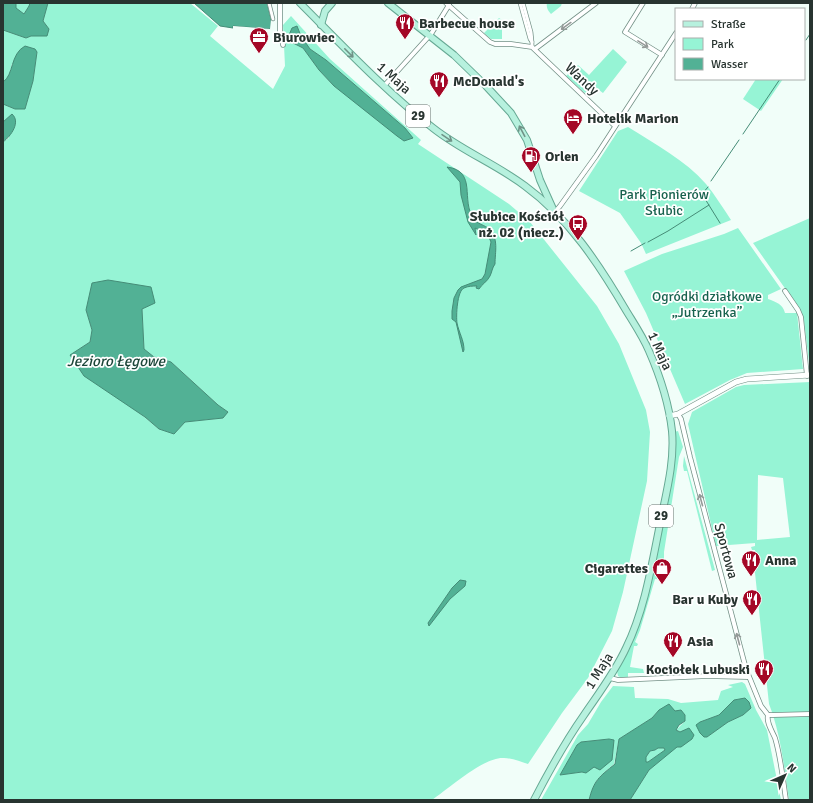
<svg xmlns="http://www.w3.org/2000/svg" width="813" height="803" viewBox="0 0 813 803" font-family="Signika,sans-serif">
<rect width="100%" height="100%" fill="#f1fef9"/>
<g fill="#96f4d5" fill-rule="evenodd">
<path d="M16,3H30L29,6L24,14L16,8Z"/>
<path d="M48,3H190L218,26L210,36L273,89L285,66L283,25L291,16L330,59L421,140L418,144L509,204L530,222L597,306L619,344L646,410L650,432L647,481L623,592L612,631L588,678L562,713L528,764C521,762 512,758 504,758C485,756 448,789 432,800H3V142L9,138V117L3,122V104L15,109H25L33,81L37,52L12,64C10,71 10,78 3,82V30L26,38L31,36H42L49,29L43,21ZM297,26L301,36L310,49L326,60L405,128L412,138L334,86L319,70L303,48L289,41ZM142,309L144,349L154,357L171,362L218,405L228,412L214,419L185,422L174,434L159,429L70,355L90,342L92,330L86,310Z"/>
<path d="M547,3H562L561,6L551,14C548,11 546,7 547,3Z"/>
<path d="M499,18L502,20L500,21L502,29V39H491L484,33Z"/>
<path d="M613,49L627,62L603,93L595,87L587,95L566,76L578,65L589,75Z"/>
<path d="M756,79H783L761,111L743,99Z"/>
<path d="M628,127C655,144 685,160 706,184C715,195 723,208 731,220L646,254L641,243L620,213L579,191L618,131Z"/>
<path d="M810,218V371L804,321L801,311L753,243Z"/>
<path d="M738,228L781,289L768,295V299C776,302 783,304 785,313H797L803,369L747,373L730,380L685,404L646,313L624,271L662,254L724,234Z"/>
<path d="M810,382V800H789C784,767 781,735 769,704L755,573V550H752L751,547L755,546V543L716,546L688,424L692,412L736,387L744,385ZM758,475L783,478L790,537L757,540Z"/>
<path d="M678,431L683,447L679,457L664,552V562L663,565L664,571L658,569L655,566L674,432Z"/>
<path d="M684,456L715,570L712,571L687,471H684L683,466Z"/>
<path d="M653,571L660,574L663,580L655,579L640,630L635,642L638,644L637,646H634L630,667L643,669L644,673H628V678H622L618,676L617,671Z"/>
<path d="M742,682L745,684L756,710L767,730L781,800H630L649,770L677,746L681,747L680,732L676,730L685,721L675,711L659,710L652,718L619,739L614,764C599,777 594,780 589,800H541L578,735L588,724L601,702L613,686L634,687L635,698L668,699L681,703L718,700L721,691L733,687L728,685ZM745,698L743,715L728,722L707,737H704L700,722L719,715L734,700ZM609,739L614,740L582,772L560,775L577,745L581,742Z"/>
<path d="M658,748H664L665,750L648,762H646V757L650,751L655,750Z"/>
</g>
<g fill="#52b195" stroke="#458c77" fill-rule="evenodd">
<path d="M3,3H16V8L24,14L29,6L30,3H48L43,21L49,29L47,36H31L26,38L3,30Z"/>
<path d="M194,3H267L271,19V29L233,26V28L220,26Z"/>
<path d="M297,26L301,36L310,49L326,60L405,128L413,138L404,141L397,136L334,86L319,70L303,48L289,41V35L292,28Z"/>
<path d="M25,46L35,49L37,52L33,81L25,109H15L3,104V82C14,75 10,54 25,46Z"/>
<path d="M12,114C21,122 11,136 3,142V122Z"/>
<path d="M447,167C478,171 460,201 474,219C477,224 485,225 489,229C499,238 495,252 495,264C492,268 492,272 490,276C487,282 482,284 479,289L476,288L477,286C473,286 468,286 464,288C457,291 456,316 457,323C459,333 464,340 464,350L463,352L456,322L452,319V311L454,298L458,290L461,287L482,279L485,274L491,242L488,235L475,228L476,235L468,222L461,195L460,182Z"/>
<path d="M108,280L151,287L155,303L142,309L144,349L154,357L171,362L218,405L228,412L223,418L185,422L174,434L159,429L145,417L84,376L70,355L90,342L92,330L86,310L92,283Z"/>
<path d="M460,580L466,581L465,586L450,599L429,626L428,623L452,588Z"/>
<path d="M745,698L749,702L751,708L743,715L728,722L707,737H704L700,733L696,725L700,722L719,715L734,700Z"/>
<path d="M669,704L675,711L681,710L685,715V721L679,725L676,730L680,732L689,728L694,735L692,739L681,747H677L649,770L630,800H589C594,780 599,777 615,764L619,739L652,718L659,710ZM658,748H664L665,750L648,762H646V757L650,751L655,750Z"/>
<path d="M609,739L614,740L612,760L600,770L594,767L586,773L582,772L560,775L577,745L581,742Z"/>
</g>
<path fill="#f1fef9" d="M267,3H269L273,19L272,30L233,29V26L270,29L271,19Z"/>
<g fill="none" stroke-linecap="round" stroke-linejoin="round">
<g stroke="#458c77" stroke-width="1">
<path d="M806,40L810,34"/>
<path d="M743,134L780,79"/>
<path d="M711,181L739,140"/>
<path d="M708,187L702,194L720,223"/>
<path d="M648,242L668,231L709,205"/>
<path d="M631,251L645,243"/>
</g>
<defs>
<g id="pedestrian">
<path d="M269,3L273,19"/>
<path d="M520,3L530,39L532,42V47"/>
<path d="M523,3L531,32L532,42"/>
</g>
<g id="minor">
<path d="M280,3V37L282,39L283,45"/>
<path d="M446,3L490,42L495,44H511L532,47L615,126"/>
<path d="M643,3L625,32L662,55"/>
<path d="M692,9L695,3"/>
<path d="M535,49L596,3"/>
<path d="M384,86L431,34L449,5"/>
<path d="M555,212L560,206L596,156L676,33"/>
<path d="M785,291L798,310L801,317L807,376"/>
<path d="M678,414L681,419L690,457L746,669L761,706L768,715H773L810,714"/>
<path d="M610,678L618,680L707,676L748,677"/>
<path d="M768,715C766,722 772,731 775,738C781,758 783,780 786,800"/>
</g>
<path id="tertiary" d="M669,416L678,414L736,382L747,379L810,375"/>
<g id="primary">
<path d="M300,3C343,46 385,91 433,128C462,151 496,164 525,186C569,218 600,266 627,312C635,325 643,337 649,351C660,376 669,404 672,431C675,464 665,497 659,529C651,569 644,611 626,648C615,672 599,693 584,715C565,742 549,771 534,800"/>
<path d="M388,3L454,55L486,86L511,113L527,140L540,180L553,209"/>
<path d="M321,25L325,11L332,3"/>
</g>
</defs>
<use href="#pedestrian" stroke="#739086" stroke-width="4.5"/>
<use href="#minor" stroke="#739086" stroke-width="5.5"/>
<use href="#tertiary" stroke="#739086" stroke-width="6"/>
<use href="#primary" stroke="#66a893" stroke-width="8"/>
<use href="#pedestrian" stroke="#fff" stroke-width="3"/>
<use href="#minor" stroke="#fff" stroke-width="4"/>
<use href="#tertiary" stroke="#fff" stroke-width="5"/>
<use href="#primary" stroke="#b7f1de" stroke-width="6"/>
</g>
<defs><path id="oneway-shaft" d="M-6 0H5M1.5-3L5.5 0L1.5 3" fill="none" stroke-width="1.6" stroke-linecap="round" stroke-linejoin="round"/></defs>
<g stroke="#949a98">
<use href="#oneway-shaft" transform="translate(566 26) rotate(144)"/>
<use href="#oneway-shaft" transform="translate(643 44) rotate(32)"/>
<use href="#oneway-shaft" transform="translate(701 500) rotate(-105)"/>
<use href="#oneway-shaft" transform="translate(738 639) rotate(-105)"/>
</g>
<g stroke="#709287">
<use href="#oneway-shaft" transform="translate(349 53) rotate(45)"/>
<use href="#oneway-shaft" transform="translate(522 131) rotate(-118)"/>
<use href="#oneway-shaft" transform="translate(447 138) rotate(34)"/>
</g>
<defs>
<symbol id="restaurant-pin" viewBox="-11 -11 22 30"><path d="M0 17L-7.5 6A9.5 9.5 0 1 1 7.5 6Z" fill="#a40726" stroke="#fff"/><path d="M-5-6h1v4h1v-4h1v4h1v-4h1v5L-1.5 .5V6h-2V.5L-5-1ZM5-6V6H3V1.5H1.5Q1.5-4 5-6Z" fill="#fff"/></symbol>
<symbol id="office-pin" viewBox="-11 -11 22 30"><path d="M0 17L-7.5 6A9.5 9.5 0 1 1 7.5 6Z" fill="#a40726" stroke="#fff"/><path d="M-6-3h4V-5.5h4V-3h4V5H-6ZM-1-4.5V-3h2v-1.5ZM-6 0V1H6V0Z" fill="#fff"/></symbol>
<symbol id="hotel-pin" viewBox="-11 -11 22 30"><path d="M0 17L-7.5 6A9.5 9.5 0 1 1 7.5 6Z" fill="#a40726" stroke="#fff"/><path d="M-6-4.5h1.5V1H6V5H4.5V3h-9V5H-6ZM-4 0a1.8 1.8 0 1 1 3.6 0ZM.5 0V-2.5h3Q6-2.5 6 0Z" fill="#fff"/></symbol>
<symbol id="fuel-pin" viewBox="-11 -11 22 30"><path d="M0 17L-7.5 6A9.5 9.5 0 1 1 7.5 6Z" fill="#a40726" stroke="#fff"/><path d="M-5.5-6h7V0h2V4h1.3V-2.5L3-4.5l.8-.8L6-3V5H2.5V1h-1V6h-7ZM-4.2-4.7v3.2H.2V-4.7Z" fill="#fff"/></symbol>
<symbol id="bus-pin" viewBox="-11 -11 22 30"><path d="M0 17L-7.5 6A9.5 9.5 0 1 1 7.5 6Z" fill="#a40726" stroke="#fff"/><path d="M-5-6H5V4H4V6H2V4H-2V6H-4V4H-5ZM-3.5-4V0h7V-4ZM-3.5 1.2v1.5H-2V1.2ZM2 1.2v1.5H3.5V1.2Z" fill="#fff"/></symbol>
<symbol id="shop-pin" viewBox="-11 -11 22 30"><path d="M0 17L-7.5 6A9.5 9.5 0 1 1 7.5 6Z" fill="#a40726" stroke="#fff"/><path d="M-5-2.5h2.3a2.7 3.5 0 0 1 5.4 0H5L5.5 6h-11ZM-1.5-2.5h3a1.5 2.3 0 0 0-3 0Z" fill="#fff"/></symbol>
</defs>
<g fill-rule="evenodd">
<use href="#restaurant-pin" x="394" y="12" width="22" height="30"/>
<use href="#office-pin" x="248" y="26" width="22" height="30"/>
<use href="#restaurant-pin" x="428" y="70" width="22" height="30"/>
<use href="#hotel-pin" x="562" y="107" width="22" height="30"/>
<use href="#fuel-pin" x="520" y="145" width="22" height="30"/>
<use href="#bus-pin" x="567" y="213" width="22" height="30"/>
<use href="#restaurant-pin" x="740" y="549" width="22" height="30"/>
<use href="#shop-pin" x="651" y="557" width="22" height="30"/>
<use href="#restaurant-pin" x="741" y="588" width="22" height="30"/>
<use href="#restaurant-pin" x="662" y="630" width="22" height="30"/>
<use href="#restaurant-pin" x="753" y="658" width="22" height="30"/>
</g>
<g text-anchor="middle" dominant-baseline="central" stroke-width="3.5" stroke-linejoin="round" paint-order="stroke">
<g fill="#fff" stroke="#68716e" stroke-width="1">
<rect x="406" y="105" width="24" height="22" rx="3"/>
<rect x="649" y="505" width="24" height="22" rx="3"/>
</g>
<g font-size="13" font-weight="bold" fill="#283430">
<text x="418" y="116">29</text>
<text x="661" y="516">29</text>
</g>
<g font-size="14" font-weight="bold" fill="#283430" stroke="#fff" text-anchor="start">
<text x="419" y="23">Barbecue house</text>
<text x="273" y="37">Biurowiec</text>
<text x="453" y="81">McDonald's</text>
<text x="587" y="118">Hotelik Marion</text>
<text x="545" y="156">Orlen</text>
<text x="564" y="216" text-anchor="end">Słubice Kościół<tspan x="564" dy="16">nż. 02 (niecz.)</tspan></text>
<text x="765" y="560">Anna</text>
<text x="648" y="568" text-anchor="end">Cigarettes</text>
<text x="738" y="599" text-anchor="end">Bar u Kuby</text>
<text x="687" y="641">Asia</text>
<text x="750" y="669" text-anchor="end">Kociołek Lubuski</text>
</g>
<g font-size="14" fill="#283430" stroke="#fff">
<text transform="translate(394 78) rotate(42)">1 Maja</text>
<text transform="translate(582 79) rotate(43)">Wandy</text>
<text transform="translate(660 351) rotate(66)">1 Maja</text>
<text transform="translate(726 551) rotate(75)">Sportowa</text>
<text transform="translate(599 671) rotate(-58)">1 Maja</text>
</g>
<g font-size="14" fill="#17624e" stroke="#fff">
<text x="664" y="194">Park Pionierów<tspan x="664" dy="16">Słubic</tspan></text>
<text x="707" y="296">Ogródki działkowe<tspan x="707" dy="16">„Jutrzenka”</tspan></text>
</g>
<g font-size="15" font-style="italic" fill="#1c4639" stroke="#fff">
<text x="116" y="361">Jezioro Łęgowe</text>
</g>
</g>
<rect width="813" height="803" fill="none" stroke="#283430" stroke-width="8"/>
<rect x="675" y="8" width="130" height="72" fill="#ffffff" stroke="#a9aeac"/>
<rect x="683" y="21" width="20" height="6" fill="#b7f1de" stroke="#a9aeac"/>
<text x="711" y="28" font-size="12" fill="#283430">Straße</text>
<rect x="683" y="38" width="20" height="12" fill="#96f4d5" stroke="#a9aeac"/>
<text x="711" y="48" font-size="12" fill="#283430">Park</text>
<rect x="683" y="58" width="20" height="12" fill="#52b195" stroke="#a9aeac"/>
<text x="711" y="68" font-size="12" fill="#283430">Wasser</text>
<g transform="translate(785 775) rotate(45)" stroke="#ffffff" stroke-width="3" paint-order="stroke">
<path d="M0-3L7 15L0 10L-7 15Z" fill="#283430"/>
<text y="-6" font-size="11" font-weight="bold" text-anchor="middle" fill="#283430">N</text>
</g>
</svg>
